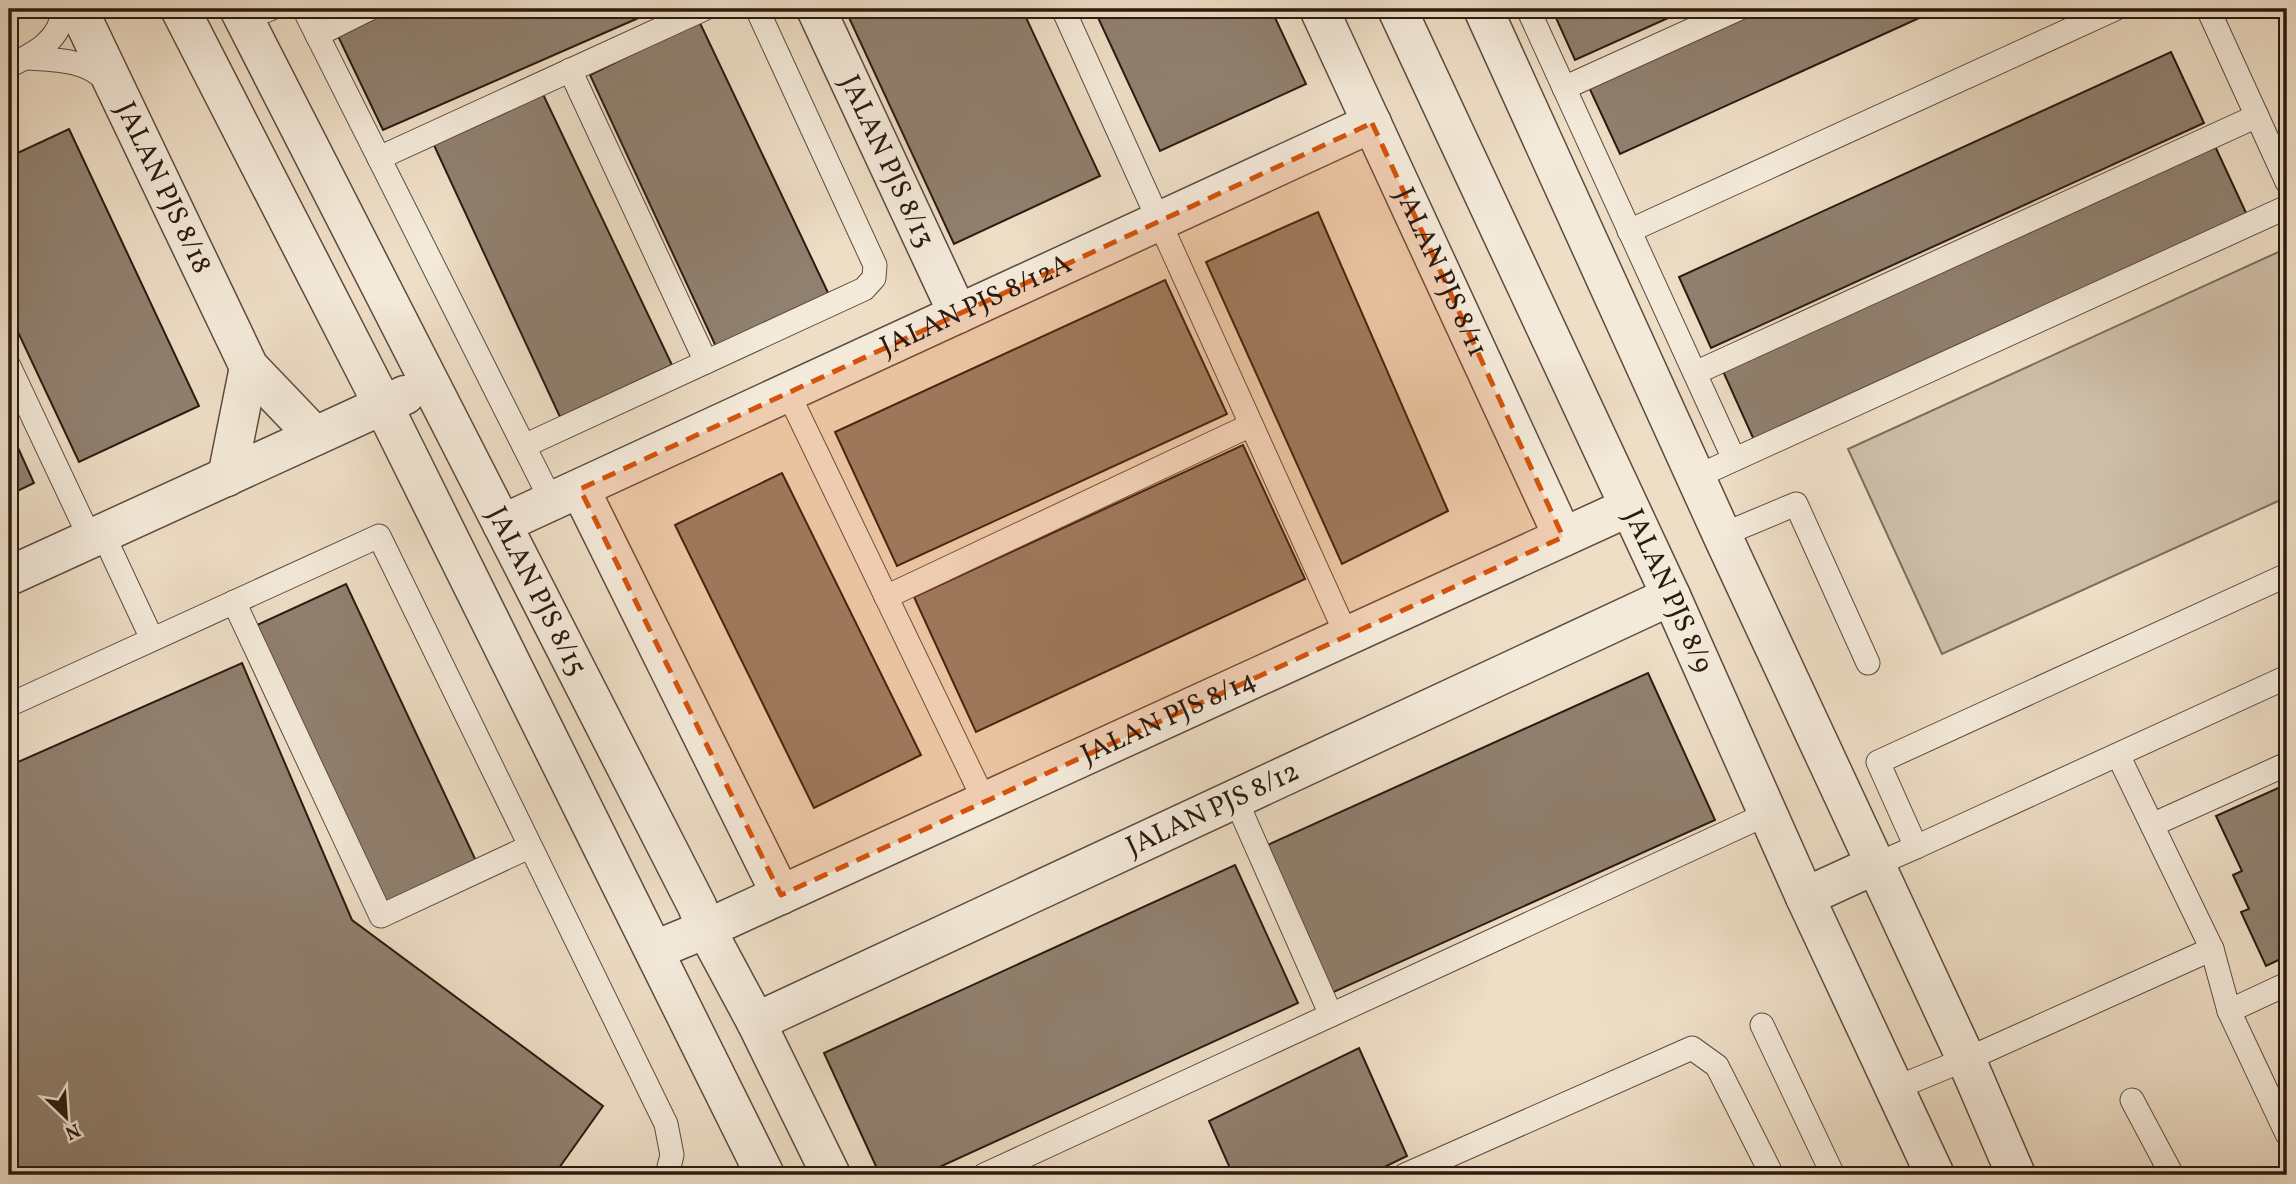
<svg xmlns="http://www.w3.org/2000/svg" width="2296" height="1184" viewBox="0 0 2296 1184" font-family="Vollkorn,serif">
<rect width="100%" height="100%" fill="#eedec6"/>
<filter id="stains"><feTurbulence type="fractalNoise" baseFrequency=".00286" numOctaves="4"/><feColorMatrix values="0 0 0 0 .2 0 0 0 0 .09 0 0 0 0 .02 0 0 0 .5 -.17"/></filter>
<radialGradient id="worn" r=".72"><stop offset=".6" stop-color="#630" stop-opacity="0"/><stop offset="1" stop-color="#630" stop-opacity=".3"/></radialGradient>
<path fill="#cdbda7" stroke="#7c6c5c" stroke-width="2" d="M2287,248V497L1942,654L1848,449Z"/>
<g fill="#90806f" stroke="#2b1a10" stroke-width="2">
<path d="M325,9H659L383,130Z"/>
<path d="M845,9H1022L1100,176L954,244Z"/>
<path d="M1094,9H1271L1306,84L1160,151Z"/>
<path d="M1552,9H1688L1575,60Z"/>
<path d="M1751,9H1939L1620,154L1587,83Z"/>
<path d="M2276,9H2287V33Z"/>
<path d="M699,21L831,299L718,351L590,75Z"/>
<path d="M2171,52L2204,123L1711,348L1679,277Z"/>
<path d="M540,88L672,365L560,417L432,141Z"/>
<path d="M69,129L199,406L79,462L9,313V157Z"/>
<path d="M2214,144L2247,215L1754,440L1722,369Z"/>
<path d="M1318,212L1448,511L1342,564L1206,262Z"/>
<path d="M1165,280L1227,414L897,566L835,432Z"/>
<path d="M9,428L34,483L9,495Z"/>
<path d="M1243,445L1305,579L976,732L914,597Z"/>
<path d="M782,473L921,755L814,808L675,525Z"/>
<path d="M346,584L476,861L386,903L257,625Z"/>
<path d="M242,663L352,920L603,1106L554,1175H9V766Z"/>
<path d="M1648,673L1715,820L1327,995L1261,848Z"/>
<path d="M2287,784V956L2266,966L2241,912L2249,909L2233,875L2242,871L2216,816Z"/>
<path d="M1235,865L1298,1003L922,1175H880L824,1053Z"/>
<path d="M1359,1048L1407,1156L1368,1175H1233L1209,1121Z"/>
</g>
<g fill="none" stroke-linecap="round" stroke-linejoin="round">
<defs>
<g id="service">
<path d="M304,9L552,502"/>
<path d="M1063,9L1347,636"/>
<path d="M1528,9L1734,459"/>
<path d="M2208,9L2287,182"/>
<path d="M245,19L270,9"/>
<path d="M317,35L369,9"/>
<path d="M26,58C56,60 86,59 108,82"/>
<path d="M9,66C34,54 62,40 63,9"/>
<path d="M570,70L706,362"/>
<path d="M1564,88L1738,9"/>
<path d="M379,158L704,9"/>
<path d="M1629,231L2115,9"/>
<path d="M9,366L90,538"/>
<path d="M1695,373L2257,116"/>
<path d="M788,393L985,802"/>
<path d="M524,446L864,289L874,278L875,265L757,9"/>
<path d="M1696,477L2287,207"/>
<path d="M102,532L152,639"/>
<path d="M1722,535L1796,504L1868,663"/>
<path d="M2287,575L1878,762L1916,847L2287,677"/>
<path d="M886,597L1251,425"/>
<path d="M234,602L381,916L529,847"/>
<path d="M9,705L379,536L666,1124L672,1155L667,1175"/>
<path d="M2118,755L2212,949L2229,1011L2287,1134"/>
<path d="M1235,798L1331,1015"/>
<path d="M2152,825L2287,764"/>
<path d="M1875,865L1916,847"/>
<path d="M2229,1011L2287,984"/>
<path d="M1762,1025L1833,1175"/>
<path d="M1896,1088L1983,1052L2212,949"/>
<path d="M2132,1100L2172,1175"/>
<path d="M984,1175L1767,814"/>
<path d="M1405,1175L1692,1048L1717,1066L1772,1175"/>
</g>
<g id="minor">
<path id="s1" d="M78,9L249,367L315,436"/>
<path d="M180,9L383,405L765,1175"/>
<path id="s2" d="M239,9L697,906L706,929L756,1022L831,1175"/>
<path id="s3" d="M816,9L958,314"/>
<path id="s4" d="M1319,9L1563,537"/>
<path d="M227,477L249,367"/>
<path d="M580,489L781,895"/>
<path id="s5" d="M502,524L1372,123"/>
<path d="M9,576L405,395"/>
<path id="s6" d="M655,950L706,929L1629,507"/>
<path id="s7" d="M756,1022L1671,596"/>
</g>
<g id="tertiary">
<path id="s8" d="M1397,9L1671,596L1805,897L1935,1175"/>
<path d="M1483,9L1722,535L1966,1059L2016,1175"/>
<path d="M1805,897L1875,865"/>
</g>
</defs>
<use href="#service" stroke="#5c4b3e" stroke-width="25"/>
<use href="#minor" stroke="#5c4b3e" stroke-width="41"/>
<use href="#tertiary" stroke="#5c4b3e" stroke-width="41"/>
<use href="#service" stroke="#f4eada" stroke-width="23"/>
<use href="#minor" stroke="#f4eada" stroke-width="38"/>
<use href="#tertiary" stroke="#f4eada" stroke-width="38"/>
</g>
<path fill="#d5530c" fill-opacity="0.2" stroke="#d5530c" stroke-width="5" stroke-dasharray="14 9" stroke-linejoin="round" d="M1372,123L1563,537L781,895L580,489Z"/>
<g text-anchor="middle" dominant-baseline="central" stroke-width="5" stroke-linejoin="round" paint-order="stroke">
<g font-size="28" fill="#2b1a10" stroke="#f4eada">
<text stroke="none"><textPath href="#s3" startOffset="168">JALAN PJS 8/13</textPath></text>
<text stroke="none"><textPath href="#s1" startOffset="198">JALAN PJS 8/18</textPath></text>
<text stroke="none"><textPath href="#s4" startOffset="290">JALAN PJS 8/11</textPath></text>
<text stroke="none"><textPath href="#s5" startOffset="522">JALAN PJS 8/12A</textPath></text>
<text stroke="none"><textPath href="#s2" startOffset="654">JALAN PJS 8/15</textPath></text>
<text stroke="none"><textPath href="#s8" startOffset="642">JALAN PJS 8/9</textPath></text>
<text stroke="none"><textPath href="#s6" startOffset="564">JALAN PJS 8/14</textPath></text>
<text stroke="none"><textPath href="#s7" startOffset="504">JALAN PJS 8/12</textPath></text>
</g>
</g>
<rect width="2296" height="1184" fill="none" stroke="#eedec6" stroke-width="35"/>
<rect x="10" y="10" width="2275" height="1163" fill="none" stroke="#2b1a10" stroke-width="3.5"/>
<rect x="18" y="18" width="2261" height="1149" fill="none" stroke="#2b1a10" stroke-width="2"/>
<g transform="translate(66 1117) rotate(155)" stroke="#f4eada" stroke-width="5" paint-order="stroke">
<path d="M0-5L12 26L0 18L-12 26Z" fill="#2b1a10"/>
<text y="-10" font-size="19" font-weight="bold" text-anchor="middle" fill="#2b1a10">N</text>
</g>
<rect width="100%" height="100%" filter="url(#stains)"/>
<rect width="100%" height="100%" fill="url(#worn)"/>
</svg>
